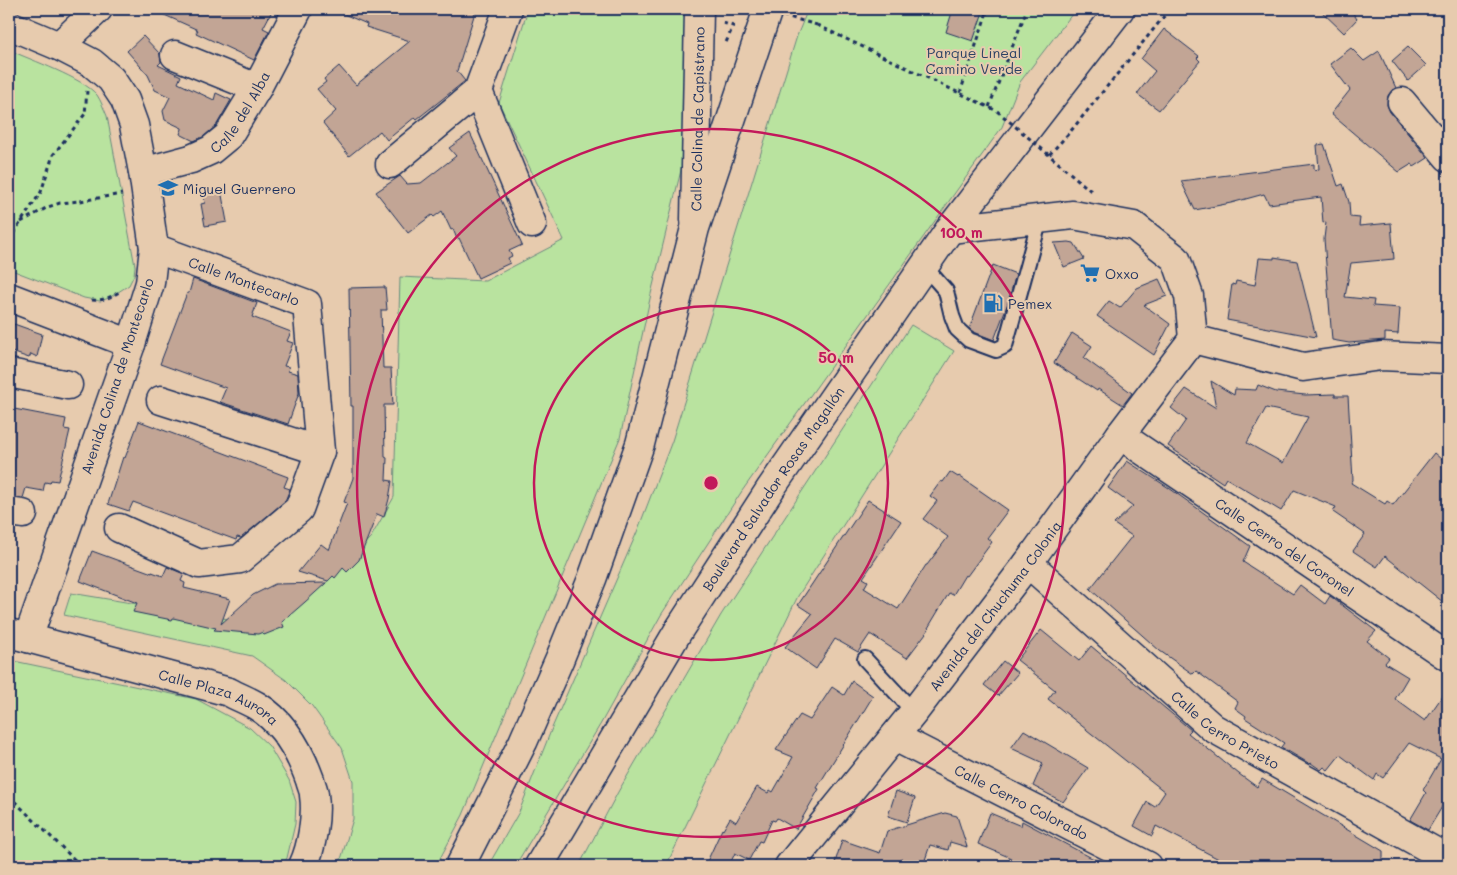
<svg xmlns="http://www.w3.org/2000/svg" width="1457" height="875" viewBox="0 0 1457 875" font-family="Mali,sans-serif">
<rect width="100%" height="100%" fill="#e7cbae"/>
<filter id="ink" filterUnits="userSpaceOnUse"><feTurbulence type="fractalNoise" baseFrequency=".02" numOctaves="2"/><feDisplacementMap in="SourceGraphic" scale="10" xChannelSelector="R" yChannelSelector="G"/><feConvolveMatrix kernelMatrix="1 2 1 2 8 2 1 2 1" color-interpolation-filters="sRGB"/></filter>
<g filter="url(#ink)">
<g fill="#b9e39f" stroke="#6a897e">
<path d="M528,9H691L690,133L651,294L620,438L463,815L436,866H339L353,819V781L342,748L312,706L286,680L252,656L64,615L71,593L265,625L324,585L371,537L394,497L400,277L485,281L564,240L499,103Z"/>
<path d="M808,9H1076L1020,82L1002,127L742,491L661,615L600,725L515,866H488L519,812L552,728L637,532L672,441L797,36Z"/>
<path d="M9,50C31,60 83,78 97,95C101,101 104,109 107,116L135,266L134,275L129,285L109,298L100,301L84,298L9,269Z"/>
<path d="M911,325L954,351L798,596L666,866H579L618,792L721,615Z"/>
<path d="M9,660L196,699L250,728L269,746L289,780L296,802L295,824L287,858L282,866H9Z"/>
</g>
<g fill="#c2a595" stroke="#1b2f5e" fill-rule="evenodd">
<path d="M151,9H273L263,28L269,31L254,60L196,33L198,30Z"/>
<path d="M332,9H476L457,71L465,81L417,119L415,117L387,140L380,131L349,156L323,123L336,111L317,89L326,82L324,79L339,66L356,85L410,41L366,27L367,24Z"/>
<path d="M953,9H984L973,41L946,32Z"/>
<path d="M1319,9H1350L1357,19L1344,33Z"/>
<path d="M1164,29L1199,56L1197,58L1200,61L1159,110L1137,94L1155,71L1141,59Z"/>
<path d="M143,36L160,54L161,62L158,65L181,76L178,83L214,100L216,93L231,100L216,126L203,137L194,141L180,134L182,129V128L165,120L163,111L170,97L155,90L148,75L127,51Z"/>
<path d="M1408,47L1426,65L1408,81L1392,61Z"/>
<path d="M1351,48L1364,61L1379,51L1396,88L1392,90L1388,96L1387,105L1390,112L1428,158L1414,167L1412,164L1399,172L1331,114L1350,90L1330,64Z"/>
<path d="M470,133L522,245L509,251L512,256L508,258L510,263L478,278L459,238L457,239L453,229L451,230L442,211L434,217L432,215L408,233L376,192L400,176L407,184L421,183L456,156L449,148Z"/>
<path d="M1324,144L1338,186L1343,184L1349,202L1350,217L1360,218L1359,226L1391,223L1394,259L1351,263L1345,297L1374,300L1373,306L1400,308L1398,334L1385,333V340L1349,343L1332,340L1324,239L1326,222L1323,223L1321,197L1269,204L1264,194L1231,203L1195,210L1181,181L1314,164V170L1319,169L1317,145Z"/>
<path d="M221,190L227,222L205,226L201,204L205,203L203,193Z"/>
<path d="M1069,242L1074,243L1084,259L1064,267L1054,243Z"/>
<path d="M1274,257L1297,261L1316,337L1227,320L1232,284L1235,285L1236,281L1255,285L1259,258L1274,259Z"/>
<path d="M993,265L1016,274L1009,300L994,340L974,332L969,329Z"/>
<path d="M193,279L257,303L252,317L291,332L287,341L293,343L284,366L289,367L288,371L298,374L299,393L288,424L220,402L226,388L160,364L187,293H189Z"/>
<path d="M1159,279L1167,296L1144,305L1170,324L1154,355L1097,316L1109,301L1120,308L1137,288Z"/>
<path d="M385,287L387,310H381L383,368H391L393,405H384L385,457L387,458L386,480L392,481L389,499L384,517L377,514L359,560L347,572L343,568L335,578L333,576L328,581L298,572L321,544L329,550L347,503L344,502L353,478V406H351L349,288Z"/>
<path d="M14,324L42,334L37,357L31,354L29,358L9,351V338Z"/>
<path d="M1072,333L1092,346L1084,358L1132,393L1123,405L1098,389L1097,391L1054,363Z"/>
<path d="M1211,381L1234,395L1235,389L1256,390L1258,385L1276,392L1305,395L1335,394V396H1348L1353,480L1351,483L1385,504L1387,501L1393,505L1434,453L1448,465V606L1385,556L1377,567L1353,551L1365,534L1333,512L1336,507L1294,490L1281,511L1226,478L1223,483L1168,446L1186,420L1171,408L1186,389L1216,408ZM1266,408L1308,417L1283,463L1247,443Z"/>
<path d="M9,408L66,419L64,429L70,430L58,481L51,480L50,483L45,482L43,491L26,488L23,498L9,497Z"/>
<path d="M139,421L288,477L284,487L290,489L285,501L241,538L237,537L236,540L133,502L129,511L108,504L123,457L125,458Z"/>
<path d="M1127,461L1169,488L1250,546L1243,562L1293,594L1300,585L1325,604L1330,596L1376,631L1367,641L1389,658L1385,663L1408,677L1395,699L1425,721L1448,688V797L1428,830L1410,820L1426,793L1423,790L1441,759L1409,743L1383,778L1377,774L1374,780L1340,755L1328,770L1324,767L1321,770L1311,763L1310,764L1281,747L1284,743L1245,718L1246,716L1235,708L1238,702L1196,671L1193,674L1160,651L1090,589L1132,536L1114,524L1133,506L1108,488Z"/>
<path d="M950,472L958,477L959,476L1008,510L987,538L992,542L967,576L965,575L953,595L949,593L928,628L929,629L907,658L870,634L858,652L835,639L816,669L785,647L812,614L798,605L868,500L901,521L863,578L868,581L864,588L898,609L926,565H927L948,537L923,519L937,501L930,496L941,481L943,482Z"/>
<path d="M92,551L152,573V572L163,576L167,567L184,574L181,581L185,583L184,588L230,599L221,624L253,595L275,584L326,583L305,602L282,622L284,627L264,635L263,632L258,634L214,630L216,628L173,618L172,620L133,612L137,603L80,581Z"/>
<path d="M1041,630L1079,661L1091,646L1191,730L1188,733L1239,774L1257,787L1262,779L1383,851V858L1379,866H1232L1156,826L1152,836L1134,826L1147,802L1155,807L1165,792L1048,699L1055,690L1017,660Z"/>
<path d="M1003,661L1018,673L998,696L984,685Z"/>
<path d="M852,681L873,696L817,788L819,789L796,829L777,818L775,821L772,820L762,842L759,841L749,860L735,853L729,866H705L722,829L723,830L730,818L736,822L757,787L768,793L770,790L773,792L793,757L776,750L800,715L810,720L832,687L844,695Z"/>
<path d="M1024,730L1088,768L1063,802L1033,786L1043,763L1011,748Z"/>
<path d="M896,791L915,798L907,822L888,816Z"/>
<path d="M945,813L957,816L967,847L950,842L948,850L930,845L923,866L901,859L900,860L909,863V866H834L842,840L880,853L887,831Z"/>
<path d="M990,813L1021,826L1022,821L1107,866H1008L1011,858L978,844Z"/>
</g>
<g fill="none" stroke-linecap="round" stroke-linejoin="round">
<defs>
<g id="lane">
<path d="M924,266L946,291L952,316L957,329L969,340L996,350L1005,346L1040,219"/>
<path d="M865,659L914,712"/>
</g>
<g id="street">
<path d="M59,46L98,9"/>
<path d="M175,55L257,88"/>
<path d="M478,91L532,224"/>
<path d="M478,91L508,9"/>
<path d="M1402,102L1448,157"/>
<path d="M390,164L478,91"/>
<path id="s1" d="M143,172L191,159L211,150L228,136L257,88L298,9"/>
<path d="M9,373L68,385"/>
<path d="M161,400L320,451"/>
<path id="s2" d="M1120,435L1448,657"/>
<path d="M9,512L23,514"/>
<path d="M119,528L199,564L240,559L299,509L320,451L307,304L154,248"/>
<path id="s3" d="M1028,563L1213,728L1448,859"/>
<path id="s4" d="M895,737L1148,866"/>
</g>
<g id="secondary">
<path d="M9,25L59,46L92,63L111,79L125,100L134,125L143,172L154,248L150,283L131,344L28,638"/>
<path id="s5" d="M695,220L699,9"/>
<path d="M950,229L1073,215L1134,226L1176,259L1189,296L1193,339"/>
<path d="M9,297L131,344"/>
<path d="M1193,339L1303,367L1381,356L1448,359"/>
<path id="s6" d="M9,633L229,692C238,697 249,701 257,706C283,722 300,752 310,780C311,785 314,790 314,795C317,816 312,847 303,866"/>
<path id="s7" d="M789,866L914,712L1028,563L1120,435L1193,339"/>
</g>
<g id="highway">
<path d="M460,866L523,742L560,658L592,579L640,444L695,228L768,9"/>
<path id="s8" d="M539,866L680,628L771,488L950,229L1120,9"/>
</g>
</defs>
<use href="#lane" stroke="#1b2f5e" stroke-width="18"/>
<use href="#street" stroke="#1b2f5e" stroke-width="31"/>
<use href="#secondary" stroke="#1b2f5e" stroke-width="31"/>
<use href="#highway" stroke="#1b2f5e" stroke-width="31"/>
<g stroke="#1b2f5e" stroke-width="3" stroke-dasharray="4 4" stroke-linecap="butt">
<path d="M723,23L733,26L725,45"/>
<path d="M817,25L997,111"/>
<path d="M960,93L988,9"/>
<path d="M989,107L1027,9"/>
<path d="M1091,191L1049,155L1070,132L1170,9"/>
<path d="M21,222L48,207L60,203L80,201L122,194"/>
<path d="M9,240L41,192L53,155L85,114L87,91"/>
<path d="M92,300C103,301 111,297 121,291"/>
<path d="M9,796L81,866"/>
</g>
<use href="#lane" stroke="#e7cbae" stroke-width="14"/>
<use href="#street" stroke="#e7cbae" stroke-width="28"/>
<use href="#secondary" stroke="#e7cbae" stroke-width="28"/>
<use href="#highway" stroke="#e7cbae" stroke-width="28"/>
<g stroke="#1b2f5e" stroke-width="3" stroke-dasharray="4 4" stroke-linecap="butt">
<path d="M760,9L817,25"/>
<path d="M997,111L1049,155"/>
</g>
</g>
</g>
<g fill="none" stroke="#c2185b" stroke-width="2.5">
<circle cx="711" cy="483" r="177"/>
<circle cx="711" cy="483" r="354"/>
</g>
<defs>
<symbol id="school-bare" viewBox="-9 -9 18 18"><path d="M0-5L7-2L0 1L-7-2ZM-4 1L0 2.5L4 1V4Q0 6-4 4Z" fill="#1f6fb2" stroke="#e7cbae" stroke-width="2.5" paint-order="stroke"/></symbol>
<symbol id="supermarket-bare" viewBox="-9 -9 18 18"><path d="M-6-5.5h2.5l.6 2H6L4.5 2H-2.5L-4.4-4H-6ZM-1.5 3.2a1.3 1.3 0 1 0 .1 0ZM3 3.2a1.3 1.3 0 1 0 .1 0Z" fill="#1f6fb2" stroke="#e7cbae" stroke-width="2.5" paint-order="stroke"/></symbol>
<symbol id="fuel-bare" viewBox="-9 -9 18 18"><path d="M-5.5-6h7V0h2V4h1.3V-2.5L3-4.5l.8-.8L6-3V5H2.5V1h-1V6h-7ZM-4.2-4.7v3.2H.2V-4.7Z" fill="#1f6fb2" stroke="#e7cbae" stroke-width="2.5" paint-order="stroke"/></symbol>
</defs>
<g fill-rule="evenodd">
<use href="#school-bare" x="154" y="174" width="28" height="28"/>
<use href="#supermarket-bare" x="1076" y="259" width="28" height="28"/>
<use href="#fuel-bare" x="979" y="289" width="28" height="28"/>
</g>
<g text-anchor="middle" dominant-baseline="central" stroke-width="4" stroke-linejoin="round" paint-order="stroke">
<g font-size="14" fill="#2b4164" stroke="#e7cbae">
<text x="974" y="52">Parque Lineal<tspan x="974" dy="16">Camino Verde</tspan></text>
</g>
<g font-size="14" fill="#1b2f5e" stroke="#e7cbae">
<text stroke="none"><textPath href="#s1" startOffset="120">Calle del Alba</textPath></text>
<text stroke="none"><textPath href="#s5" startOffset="101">Calle Colina de Capistrano</textPath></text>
<text transform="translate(244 281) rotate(20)">Calle Montecarlo</text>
<text transform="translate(117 376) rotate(-72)">Avenida Colina de Montecarlo</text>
<text stroke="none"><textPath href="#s8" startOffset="444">Boulevard Salvador Rosas Magallón</textPath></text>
<text stroke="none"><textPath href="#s2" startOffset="199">Calle Cerro del Coronel</textPath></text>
<text stroke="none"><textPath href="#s7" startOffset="332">Avenida del Chuchuma Colonia</textPath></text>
<text stroke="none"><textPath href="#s6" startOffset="220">Calle Plaza Aurora</textPath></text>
<text stroke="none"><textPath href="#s3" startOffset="259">Calle Cerro Prieto</textPath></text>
<text stroke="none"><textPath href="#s4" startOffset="142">Calle Cerro Colorado</textPath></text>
</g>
<g font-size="14" fill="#1b2f5e" stroke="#e7cbae" text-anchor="start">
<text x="183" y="188">Miguel Guerrero</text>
<text x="1105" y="273">Oxxo</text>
<text x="1008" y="303">Pemex</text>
</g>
</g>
<circle cx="711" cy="483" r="8" fill="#c2185b" stroke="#e7cbae" stroke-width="2.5"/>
<g font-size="15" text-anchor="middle" font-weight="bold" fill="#c2185b" stroke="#e7cbae" stroke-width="4" stroke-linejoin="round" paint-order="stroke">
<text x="961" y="238">100 m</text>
<text x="836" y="363">50 m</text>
</g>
<rect width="1457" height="875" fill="none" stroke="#e7cbae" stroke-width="30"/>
<rect x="15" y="15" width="1427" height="845" fill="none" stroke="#1b2f5e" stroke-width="2" filter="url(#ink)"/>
</svg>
